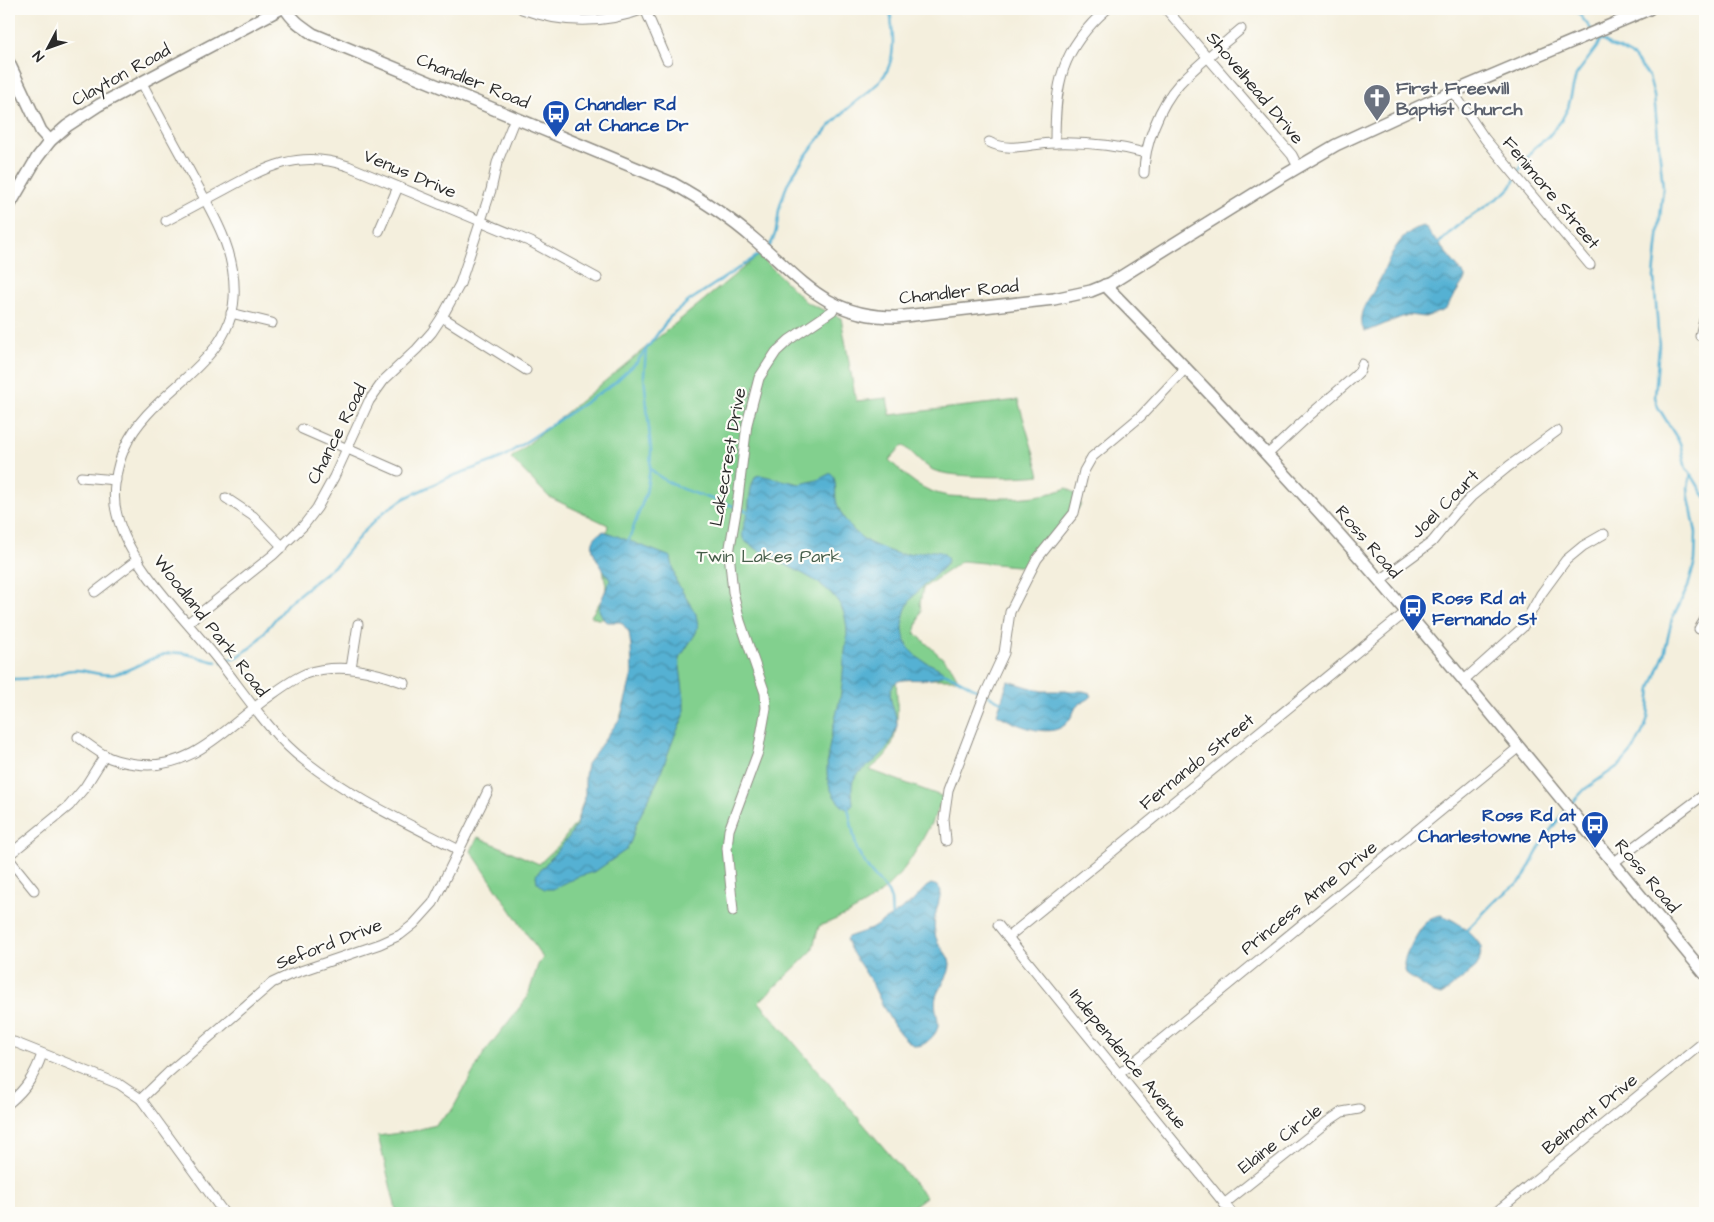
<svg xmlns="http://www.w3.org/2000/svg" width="1714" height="1222" viewBox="0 0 1714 1222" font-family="'Architects Daughter',sans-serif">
<defs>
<pattern id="water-waves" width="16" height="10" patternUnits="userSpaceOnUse" patternTransform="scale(1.25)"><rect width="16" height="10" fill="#55b1d3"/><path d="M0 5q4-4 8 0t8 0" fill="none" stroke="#4790ab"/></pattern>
</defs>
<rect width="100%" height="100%" fill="#fdfcf7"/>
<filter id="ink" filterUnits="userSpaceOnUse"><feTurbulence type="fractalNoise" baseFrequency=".02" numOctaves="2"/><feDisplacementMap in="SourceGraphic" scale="10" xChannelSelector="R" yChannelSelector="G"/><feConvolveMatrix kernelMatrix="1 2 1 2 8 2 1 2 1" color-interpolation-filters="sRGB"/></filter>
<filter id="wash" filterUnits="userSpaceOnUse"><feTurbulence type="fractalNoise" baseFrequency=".0096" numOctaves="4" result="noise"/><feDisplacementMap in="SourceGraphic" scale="20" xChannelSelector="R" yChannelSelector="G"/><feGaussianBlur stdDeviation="1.12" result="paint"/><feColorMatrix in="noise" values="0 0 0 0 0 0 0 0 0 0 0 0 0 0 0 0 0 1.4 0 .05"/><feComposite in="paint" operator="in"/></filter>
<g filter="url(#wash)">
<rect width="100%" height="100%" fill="#f4efdd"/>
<path fill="#82d08e" stroke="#567e5c" d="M759,255L806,302L841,318L856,401L887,398L890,415L1018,400L1040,475C1020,478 950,478 933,470C922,464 912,452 903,445L889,460C908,478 921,491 948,496C986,498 1032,502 1067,488L1075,494L1081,505L1032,559L1027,567L962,561L923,588L920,603L921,611L915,633L950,665L958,679H929L896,674C896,700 903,736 884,757C880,762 874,765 870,770L944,797C910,866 895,898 819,926L812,951L759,1002L926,1197L904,1213H397L378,1136L413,1131L435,1125L452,1110L484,1053L527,998L538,965L543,958L471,851L478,837L539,864L560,844L576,823L587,790L616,730L631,684L635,654L626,618L597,619L591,616L605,594L606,585L602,564L608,525L549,497L511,458Z"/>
<g fill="url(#water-waves)" stroke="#406e7f">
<path d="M1424,226L1465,276V279L1445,310L1425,317L1408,315L1399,318L1368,331H1365C1361,327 1360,322 1361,317C1362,306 1372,295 1377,285C1386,269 1390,251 1404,237C1410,231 1416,228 1424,226Z"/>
<path d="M831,473C837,479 835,490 836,499C839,516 855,535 870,543C879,547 890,552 899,554C912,556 945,542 948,561C932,584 902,593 903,627C903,637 907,648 915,655C923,663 937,665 945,673C930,686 904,674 894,684C884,695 898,714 897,726C896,729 894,733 893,737C890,744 886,751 880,756C873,764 860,769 854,779C850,786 853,797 853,805L848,810C835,803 827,786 827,771C827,745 836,719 841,693C843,679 843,665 845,651C847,639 848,630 845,617C837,581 782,567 755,548C751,545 745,543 743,538C741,531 746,519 748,512C750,500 749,487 756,476L760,475L800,484L817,480Z"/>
<path d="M604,531L671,557L676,581L696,614L698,625L696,633L679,659L684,698V716L675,735L658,780L637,822L631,841L626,850L596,871L577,877L553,889H544L537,882L536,875L569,837L576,826L585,796V776L587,764L621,717L632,674L631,647L629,632L621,622H608L604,620L599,610L600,603L610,580C603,567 578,542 604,531Z"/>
<path d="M1008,681L1042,691H1083L1090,693L1092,696C1088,701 1080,702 1076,707C1073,713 1071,719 1066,724C1049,740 1013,724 997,714Z"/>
<path d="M931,884L938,886L941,891C939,906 932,917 935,933C936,945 949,953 950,964C950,977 939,986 936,997C932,1013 947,1025 929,1040C925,1044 921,1046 916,1046C893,1036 882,1001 870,980C862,966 851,954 846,939L848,937L871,929L895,914L912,902L926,887Z"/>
<path d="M1441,915C1457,920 1474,934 1482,948L1479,962L1476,967L1446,992L1441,995L1434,993L1407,975C1405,971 1404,968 1404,963C1405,954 1420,928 1427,921C1431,917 1436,916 1441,915Z"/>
</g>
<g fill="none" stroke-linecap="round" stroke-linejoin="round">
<g stroke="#55b1d3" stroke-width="2.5">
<path d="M1575,9L1591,29"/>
<path d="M1596,35L1610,46L1620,49L1634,57L1649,77L1654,96L1663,188L1654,277L1659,345L1655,397L1658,407L1680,443L1686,469L1691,474L1705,497"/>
<path d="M1517,173L1534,148L1549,136L1561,121L1568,108L1576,75L1597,47L1600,40"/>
<path d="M1438,244L1457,226L1505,193L1511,187L1515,179"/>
<path d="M769,247C777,235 777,224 779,210C781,201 785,190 789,181C802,159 825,129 844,112C858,98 882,86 889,66C896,48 892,27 890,9"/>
<path d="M650,468C671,492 720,499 749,512"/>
<path d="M628,542L646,493L650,468L651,450L644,376L646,349"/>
<path d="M222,662L239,656L255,644L288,603L338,563L364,531L385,511L405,498L447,478L494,461L503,457L613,384L636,363L670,317L689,301L763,252"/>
<path d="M943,673L954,677L983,693"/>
<path d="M9,679C23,679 41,679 55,675C61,673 66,670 73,670C88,669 97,677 115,674C135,670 151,655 172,653C188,651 202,660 217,662"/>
<path d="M988,695L1003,703"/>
<path d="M1570,805L1585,789L1621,764L1634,749L1645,727L1648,717L1651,688L1664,655L1672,619L1688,587L1695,561L1696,533L1689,498L1688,487L1691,474"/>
<path d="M848,808L857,850L869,870L888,892L891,900L892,918"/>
<path d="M1465,932L1495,901L1523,879L1544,839L1566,809"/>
</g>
</g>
</g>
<g filter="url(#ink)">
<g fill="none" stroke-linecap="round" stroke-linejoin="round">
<defs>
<g id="street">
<path d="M522,9C563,24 604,24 644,9"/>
<path d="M645,9L667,60"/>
<path d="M1166,9L1292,155L1298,167"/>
<path d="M142,83C157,112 173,141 189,170C211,211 237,249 234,298C230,366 150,390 125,447C116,467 111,494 117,515C130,567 185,618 218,660C245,694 271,735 305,761C352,798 407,823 459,850"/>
<path d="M1453,92L1485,139L1590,265"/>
<path d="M989,142C1009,153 1032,143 1054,143C1085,142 1115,145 1145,153"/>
<path d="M1055,143C1055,83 1061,49 1107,9"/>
<path d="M1144,173C1144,145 1160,105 1179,84C1198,64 1220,47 1241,29"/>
<path d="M166,221C185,211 205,200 224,190C266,167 299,149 348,166L531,242L597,278"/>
<path d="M379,231L398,187"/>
<path d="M231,313L272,323"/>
<path d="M442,317L526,370"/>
<path d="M1700,336L1705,316"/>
<path d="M302,429L398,471"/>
<path d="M1267,455L1311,414L1354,377L1360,371L1362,364"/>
<path d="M81,477L116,480"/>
<path d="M226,498L253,516L283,547"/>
<path d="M1379,581L1432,542L1455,514L1472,496L1509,466L1557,431"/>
<path d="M95,592L138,559"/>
<path d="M188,623L273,555L304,525L317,508L334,477L369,401L384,380L417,349L432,332L442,317L460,284L491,190L497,163L515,118"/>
<path d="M1699,629L1705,619"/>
<path d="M351,668L358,624"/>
<path d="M1464,680L1522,628L1541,594L1566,560L1583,546L1604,534"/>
<path d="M78,737C88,744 99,753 110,758C118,761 127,763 136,764C192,772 228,725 270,696C281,688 293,679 305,674C339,662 373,671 405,683"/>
<path d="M946,841L944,819L948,791L985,694L1004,653L1010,612L1037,559L1074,513L1084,471L1092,457L1141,416L1186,368"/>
<path d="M9,855L69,806L85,787L105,755"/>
<path d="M9,859L34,890"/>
<path d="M1613,863L1705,794"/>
<path d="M733,911L727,848L729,830L758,752L766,708L765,693L740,621L733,592L729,553L737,506L747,424L759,378L776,352L789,340L832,311L836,305"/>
<path d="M998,925L1232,1213"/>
<path d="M1008,937L1406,612"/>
<path d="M14,1042L119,1084L141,1099L224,1213"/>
<path d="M1119,1074L1519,747"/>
<path d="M141,1099L169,1072L272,983L289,975L380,944L400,935L414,924L433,903L488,791"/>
<path d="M9,1103C26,1089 35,1075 42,1054"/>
<path d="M1224,1204L1327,1122L1342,1112L1359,1109"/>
<path d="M1495,1213L1705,1041"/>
</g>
<g id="secondary">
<path d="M286,9C292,20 303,27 313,34L672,183C701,199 729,217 754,239C802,280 826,317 896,317L1054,299L1091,291L1111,283L1278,179L1336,145L1427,103L1649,9"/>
<path d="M9,63L41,131L50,141"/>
<path d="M9,206L37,158L50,141L67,126L99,105L280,9"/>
<path d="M1105,285C1199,381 1292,479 1380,581C1491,710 1596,843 1705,974"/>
</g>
</defs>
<use href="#street" stroke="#908d84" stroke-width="11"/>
<use href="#secondary" stroke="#908d84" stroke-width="14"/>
<use href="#street" stroke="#fff" stroke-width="9"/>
<use href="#secondary" stroke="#fff" stroke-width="11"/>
</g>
</g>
<defs>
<symbol id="church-pin" viewBox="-11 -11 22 30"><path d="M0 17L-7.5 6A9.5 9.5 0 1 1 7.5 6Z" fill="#6b7280" stroke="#fdfcf7"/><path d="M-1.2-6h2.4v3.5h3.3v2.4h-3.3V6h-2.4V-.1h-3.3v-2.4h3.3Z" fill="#fff"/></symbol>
<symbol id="bus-pin" viewBox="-11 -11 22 30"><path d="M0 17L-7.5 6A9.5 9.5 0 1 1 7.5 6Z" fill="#1a4fb4" stroke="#fdfcf7"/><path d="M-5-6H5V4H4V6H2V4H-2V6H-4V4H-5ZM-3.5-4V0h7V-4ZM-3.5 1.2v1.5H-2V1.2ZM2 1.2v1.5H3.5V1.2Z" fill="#fff"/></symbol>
</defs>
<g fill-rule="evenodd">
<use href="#church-pin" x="1361" y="82" width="32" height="43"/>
<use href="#bus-pin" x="540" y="98" width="32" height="43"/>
<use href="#bus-pin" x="1397" y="592" width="32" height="43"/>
<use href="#bus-pin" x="1579" y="809" width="32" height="43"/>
</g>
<g text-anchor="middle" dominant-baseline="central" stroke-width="4.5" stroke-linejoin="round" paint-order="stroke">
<g font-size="18" fill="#2b2b2b" stroke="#fdfcf7">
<text transform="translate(121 75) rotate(-29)">Clayton Road</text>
<text transform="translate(473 81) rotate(22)">Chandler Road</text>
<text transform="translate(1255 88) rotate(50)">Shovelhead Drive</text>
<text transform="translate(410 174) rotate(23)">Venus Drive</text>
<text transform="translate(1551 193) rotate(50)">Fenimore Street</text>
<text transform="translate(959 292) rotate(-6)">Chandler Road</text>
<text transform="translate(337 434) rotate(-63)">Chance Road</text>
<text transform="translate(728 457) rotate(-80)">Lakecrest Drive</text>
<text transform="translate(1445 504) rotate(-45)">Joel Court</text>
<text transform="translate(1368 542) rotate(49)">Ross Road</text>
<text transform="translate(211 626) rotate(52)">Woodland Park Road</text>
<text transform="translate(1197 762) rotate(-39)">Fernando Street</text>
<text transform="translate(1647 876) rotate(50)">Ross Road</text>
<text transform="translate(1309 898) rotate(-39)">Princess Anne Drive</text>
<text transform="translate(329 944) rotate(-21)">Seford Drive</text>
<text transform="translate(1128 1059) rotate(51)">Independence Avenue</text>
<text transform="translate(1590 1114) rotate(-39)">Belmont Drive</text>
<text transform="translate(1280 1139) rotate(-38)">Elaine Circle</text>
</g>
<g font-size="18" font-weight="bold" fill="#5b616d" stroke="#fdfcf7" text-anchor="start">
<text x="1396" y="88">First Freewill<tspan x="1396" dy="21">Baptist Church</tspan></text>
</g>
<g font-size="18" font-weight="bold" fill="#164399" stroke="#fdfcf7" text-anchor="start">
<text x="575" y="104">Chandler Rd<tspan x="575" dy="21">at Chance Dr</tspan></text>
<text x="1432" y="598">Ross Rd at<tspan x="1432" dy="21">Fernando St</tspan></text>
<text x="1576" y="815" text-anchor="end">Ross Rd at<tspan x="1576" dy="21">Charlestowne Apts</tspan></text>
</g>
<g font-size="18" fill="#455d49" stroke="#fdfcf7">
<text x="769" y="556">Twin Lakes Park</text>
</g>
</g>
<rect width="1714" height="1222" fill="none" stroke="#fdfcf7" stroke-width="30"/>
<g transform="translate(48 48) rotate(229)" stroke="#fdfcf7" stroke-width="4" paint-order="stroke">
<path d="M0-4L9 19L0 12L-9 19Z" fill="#2b2b2b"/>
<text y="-8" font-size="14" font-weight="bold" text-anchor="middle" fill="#2b2b2b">N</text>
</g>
</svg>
